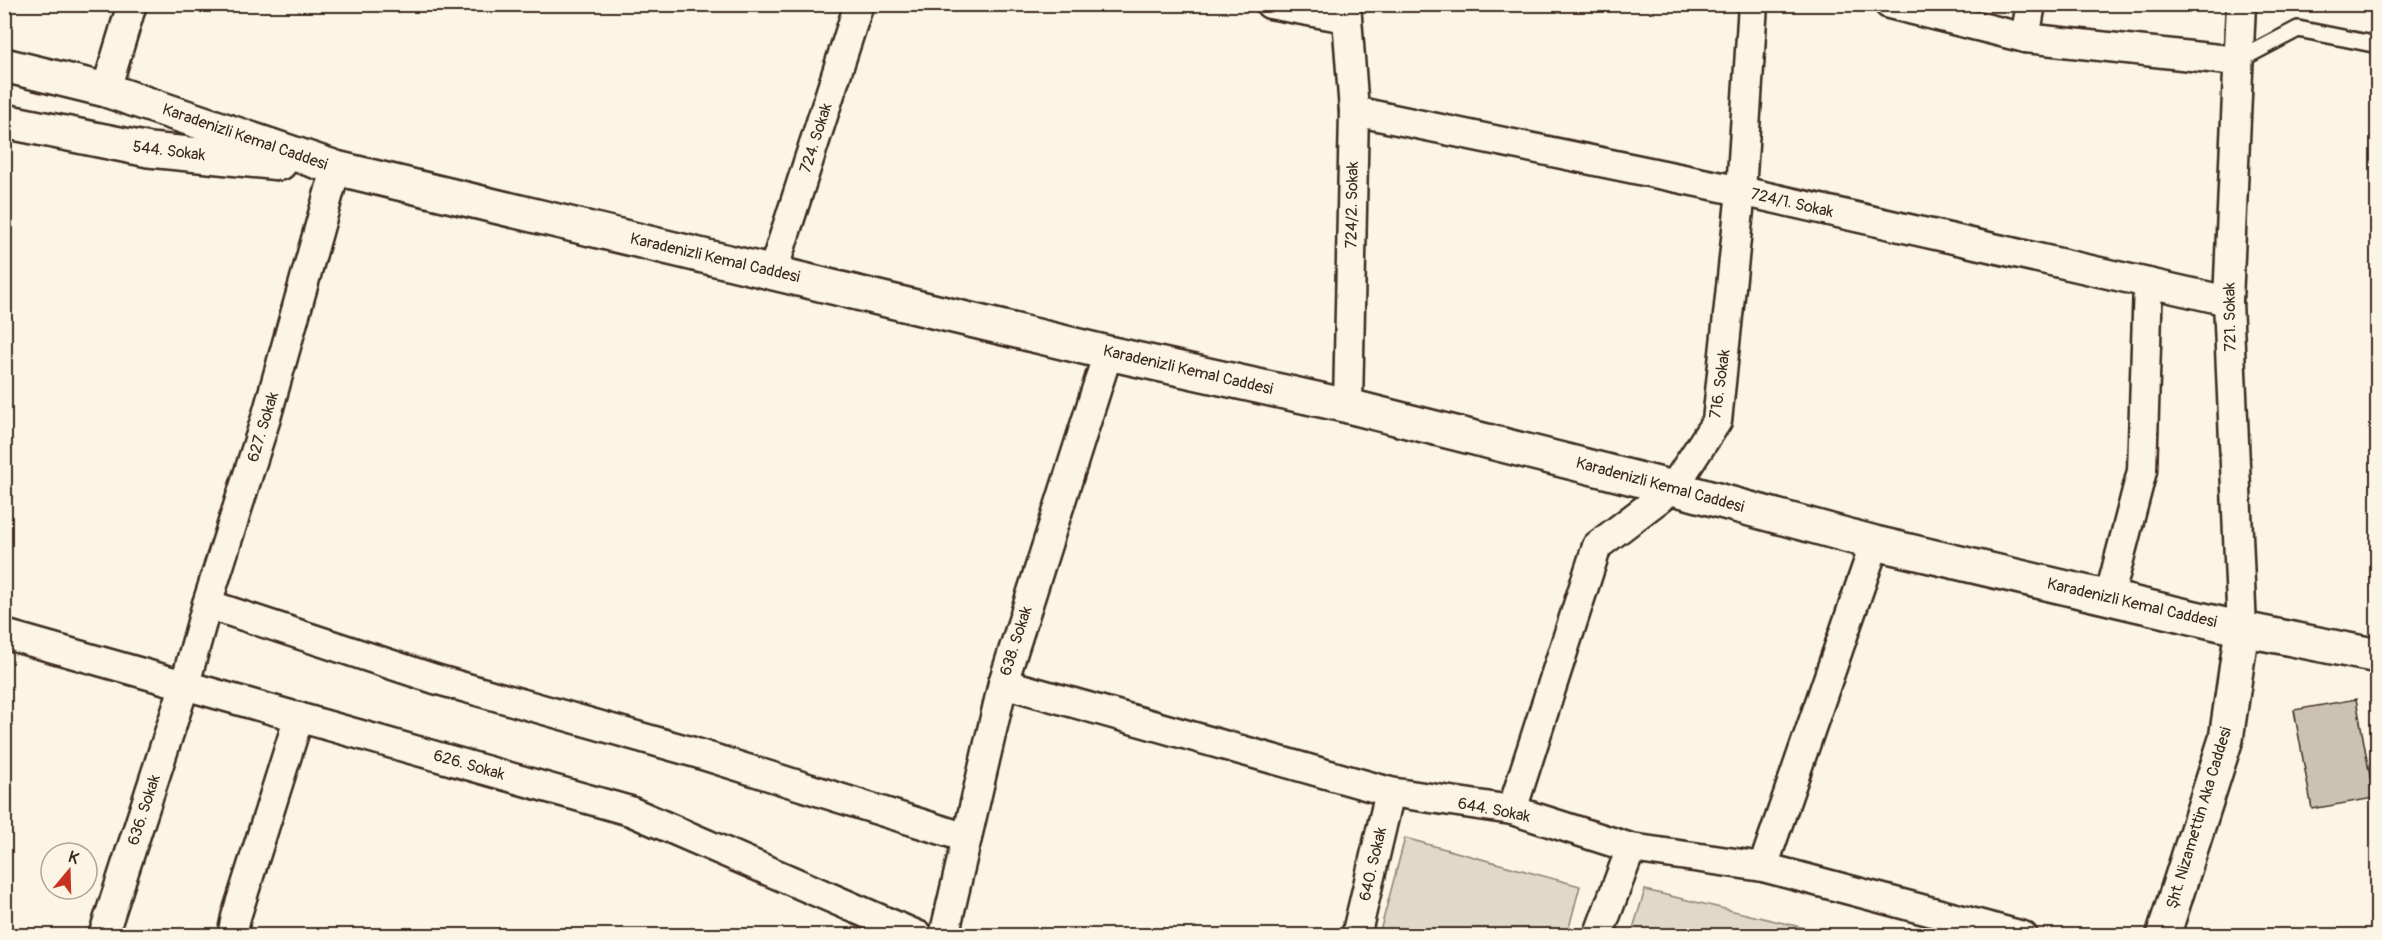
<svg xmlns="http://www.w3.org/2000/svg" width="2382" height="940" viewBox="0 0 2382 940" font-family="Pangolin,sans-serif">
<rect width="100%" height="100%" fill="#fcf5e5"/>
<filter id="ink" filterUnits="userSpaceOnUse"><feTurbulence type="fractalNoise" baseFrequency=".0167" numOctaves="2"/><feDisplacementMap in="SourceGraphic" scale="12" xChannelSelector="R" yChannelSelector="G"/><feConvolveMatrix kernelMatrix="1 2 1 2 8 2 1 2 1" color-interpolation-filters="sRGB"/></filter>
<g filter="url(#ink)">
<g fill="#e0d8c8" stroke="#8e8173" stroke-width="1.5">
<path d="M1405,838L1580,886L1567,935H1379Z"/>
<path d="M1645,890L1834,935H1631Z"/>
</g>
<path fill="#ccc2b3" stroke="#3b2a1e" stroke-width="1.5" d="M2356,699L2374,798L2312,809L2294,710Z"/>
<g fill="none" stroke-linecap="round" stroke-linejoin="round">
<defs>
<path id="lane" d="M2237,61L2298,29L2378,45"/>
<g id="street">
<path d="M1270,4L1346,18"/>
<path d="M1346,4L1354,111L1348,406"/>
<path d="M1889,4L2025,38L2237,61"/>
<path d="M2241,4L2228,301L2242,629"/>
<path d="M2025,38L2031,4"/>
<path d="M106,90L132,4"/>
<path d="M1354,111L1741,191L2228,301"/>
<path d="M773,271L859,4"/>
<path d="M2109,598L2142,471L2148,283"/>
<path d="M207,604L435,679L693,752L967,838"/>
<path d="M4,634L630,811L919,936"/>
<path d="M1003,683L1390,792L1512,810L1631,848L1763,867L2023,936"/>
<path d="M1512,810L1597,546L1673,488L1717,421L1741,191L1753,4"/>
<path d="M1763,867L1875,543"/>
<path d="M103,936L185,684L207,604L266,418L336,168"/>
<path d="M232,936L236,917L299,717"/>
<path d="M944,936L1003,683L1108,353"/>
<path d="M1356,936L1390,792"/>
<path d="M1598,936L1631,848"/>
</g>
<g id="secondary">
<path d="M4,65L106,90L336,168L1108,353L1348,406L1673,488L1875,543L2242,629L2378,656"/>
<path d="M4,121L149,150L280,163"/>
<path d="M2163,936L2226,739L2242,629"/>
</g>
</defs>
<use href="#lane" stroke="#3b2a1e" stroke-width="20"/>
<use href="#street" stroke="#3b2a1e" stroke-width="33"/>
<use href="#secondary" stroke="#3b2a1e" stroke-width="38"/>
<use href="#lane" stroke="#fcf5e5" stroke-width="15"/>
<use href="#street" stroke="#fcf5e5" stroke-width="28"/>
<use href="#secondary" stroke="#fcf5e5" stroke-width="33"/>
</g>
</g>
<g text-anchor="middle" dominant-baseline="central" stroke-width="5" stroke-linejoin="round" paint-order="stroke">
<g font-size="16" fill="#3b2a1e" stroke="#fcf5e5">
<text transform="translate(245 137) rotate(19)">Karadenizli Kemal Caddesi</text>
<text transform="translate(816 138) rotate(-72)">724. Sokak</text>
<text transform="translate(169 151) rotate(7)">544. Sokak</text>
<text transform="translate(1792 203) rotate(13)">724/1. Sokak</text>
<text transform="translate(1352 205) rotate(-89)">724/2. Sokak</text>
<text transform="translate(715 258) rotate(13)">Karadenizli Kemal Caddesi</text>
<text transform="translate(2230 317) rotate(-91)">721. Sokak</text>
<text transform="translate(1188 370) rotate(13)">Karadenizli Kemal Caddesi</text>
<text transform="translate(1720 384) rotate(-82)">716. Sokak</text>
<text transform="translate(263 427) rotate(-73)">627. Sokak</text>
<text transform="translate(1660 485) rotate(15)">Karadenizli Kemal Caddesi</text>
<text transform="translate(2132 603) rotate(13)">Karadenizli Kemal Caddesi</text>
<text transform="translate(1016 641) rotate(-72)">638. Sokak</text>
<text transform="translate(469 765) rotate(16)">626. Sokak</text>
<text transform="translate(144 810) rotate(-72)">636. Sokak</text>
<text transform="translate(1494 810) rotate(11)">644. Sokak</text>
<text transform="translate(2199 818) rotate(-73)">Şht. Nizamettin Aka Caddesi</text>
<text transform="translate(1373 864) rotate(-77)">640. Sokak</text>
</g>
</g>
<rect width="2382" height="940" fill="none" stroke="#fcf5e5" stroke-width="24"/>
<rect x="12" y="12" width="2358" height="916" fill="none" stroke="#3b2a1e" stroke-width="2" filter="url(#ink)"/>
<g transform="translate(69 871) rotate(19)"><circle r="28" fill="#fcf5e5" stroke="#afa495" stroke-width="1.5"/>
<path d="M0-4.5L10 22L0 15L-10 22Z" fill="#c8321e"/>
<text y="-9" font-size="16" font-weight="bold" text-anchor="middle" fill="#3b2a1e">K</text>
</g>
</svg>
